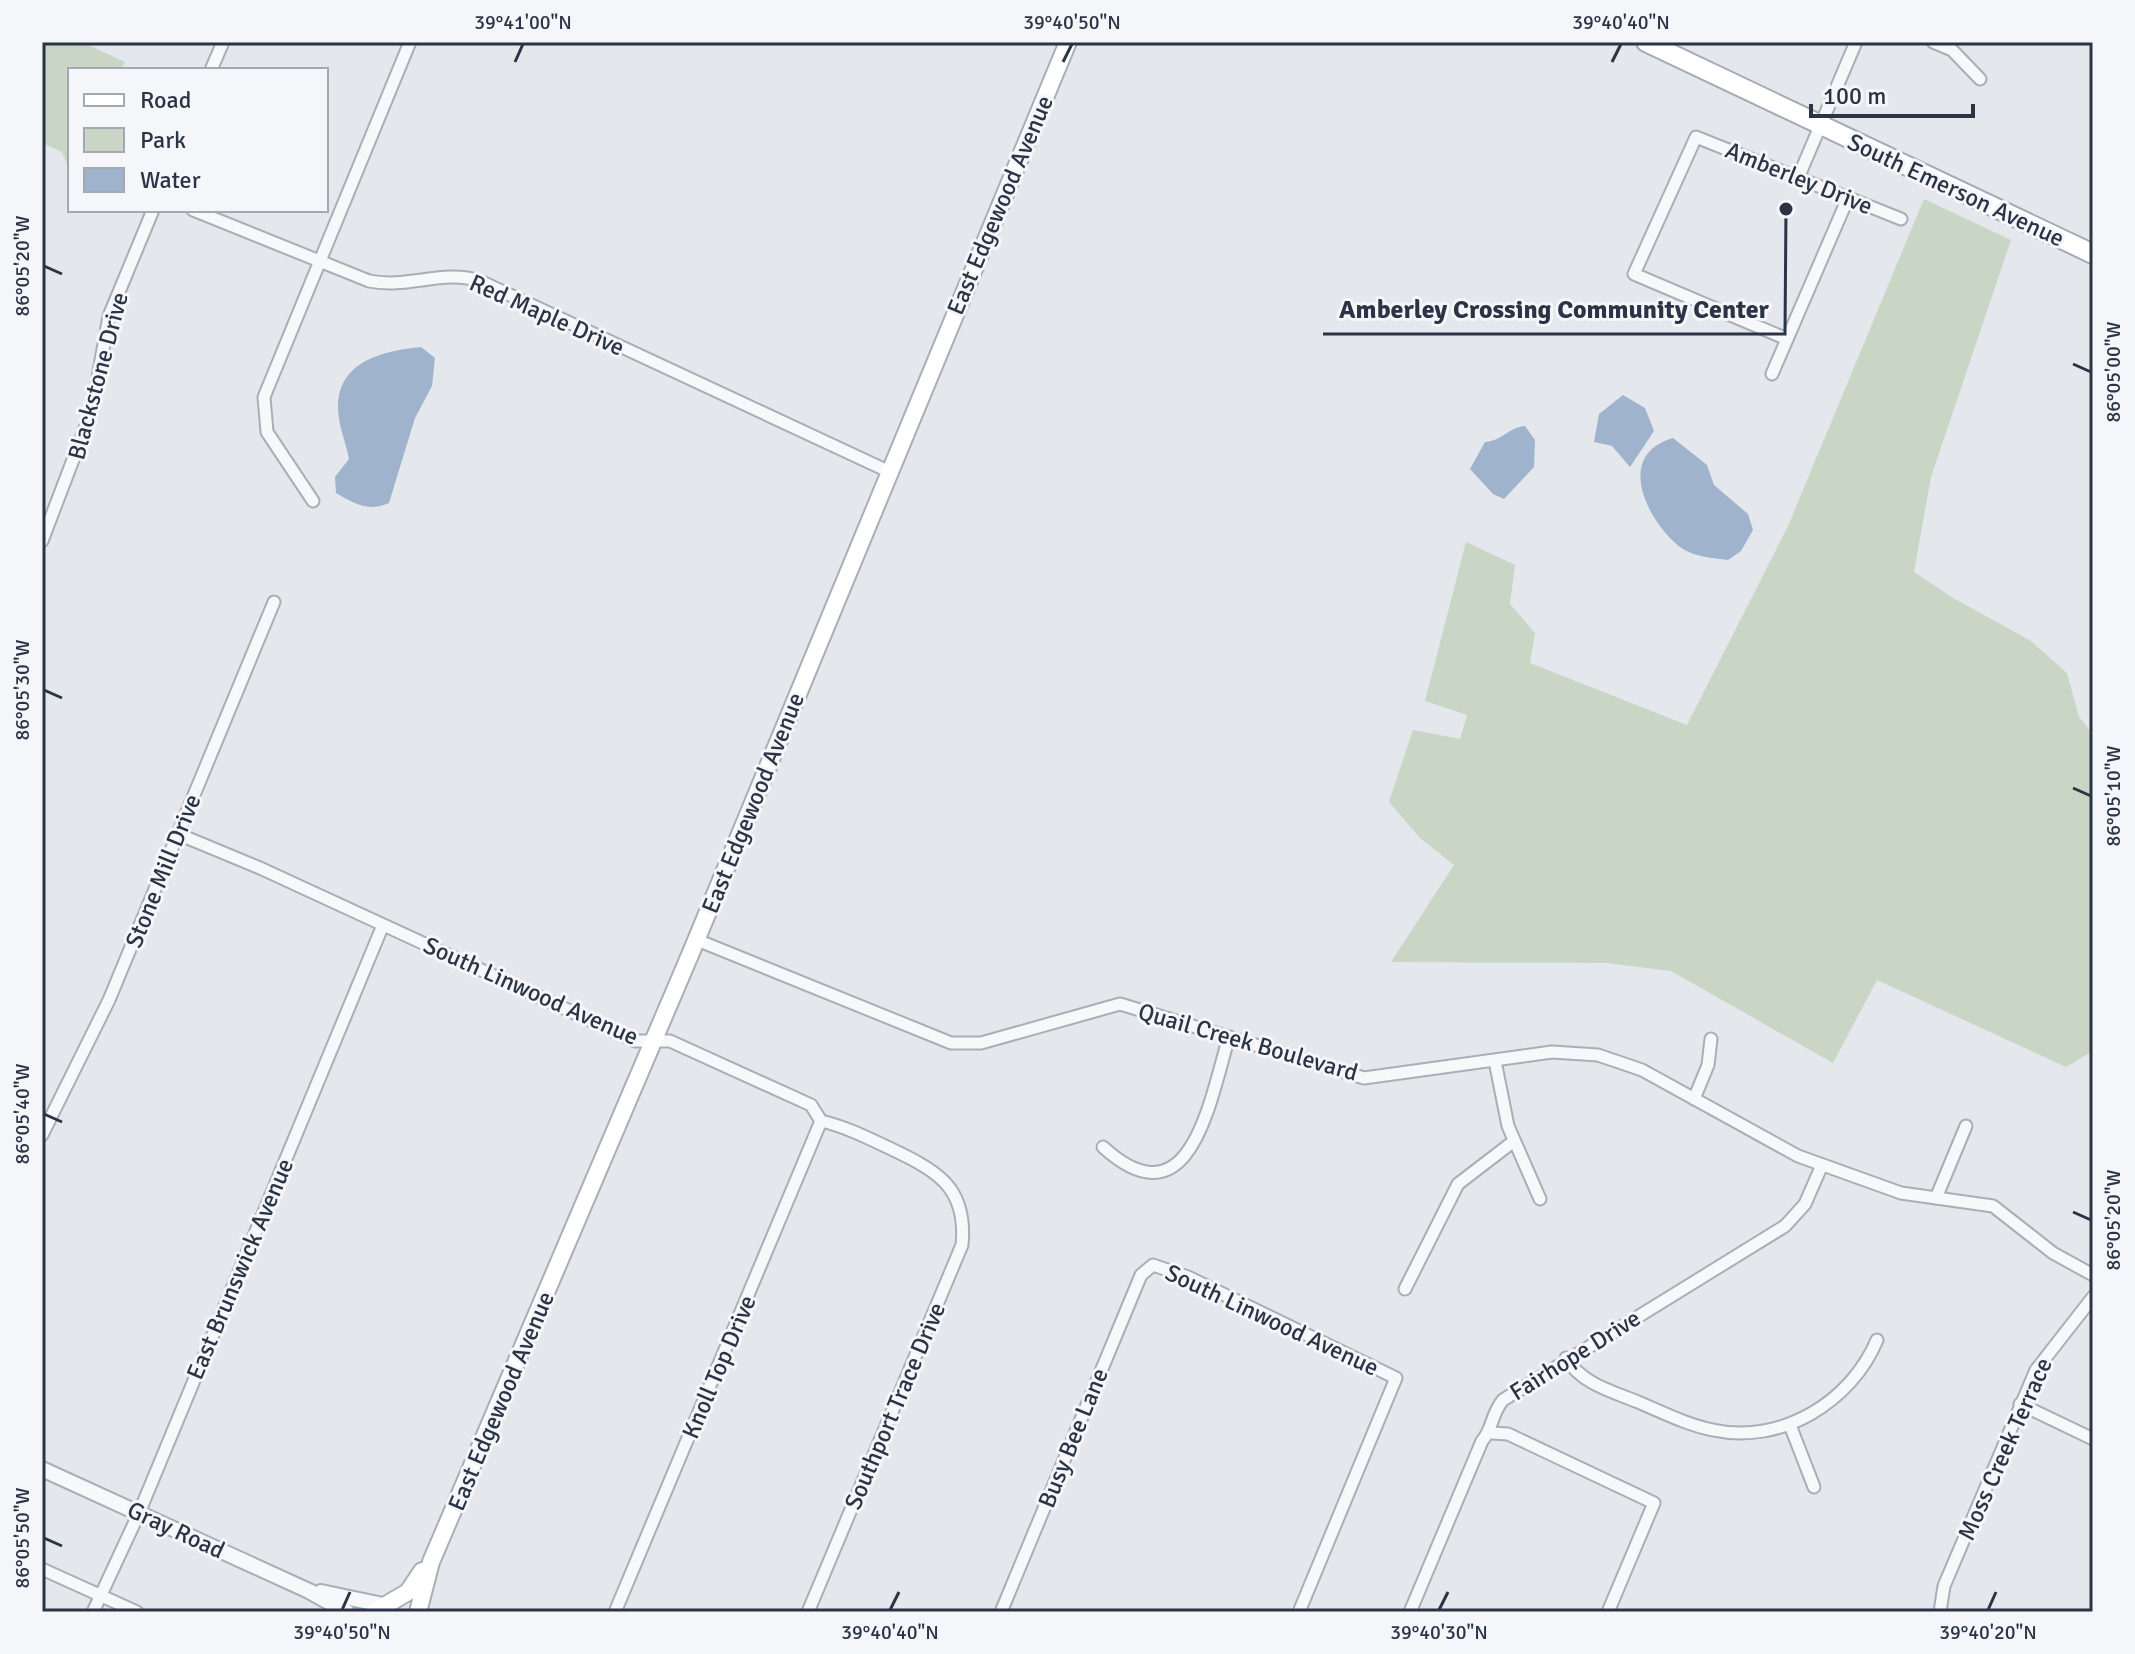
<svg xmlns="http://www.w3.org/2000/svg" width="2135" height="1654" viewBox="0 0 2135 1654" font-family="Signika,sans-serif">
<rect width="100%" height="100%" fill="#e4e7ec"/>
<g fill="#c9d6c5">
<path d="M42,42H82L125,62L121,70H70V171L62,152L42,143Z"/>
<path d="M1924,199L2011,240L1931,477L1914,572L1955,599L2031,641L2067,673L2079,717L2093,734V1051L2066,1067L1877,980L1833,1063L1671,971L1607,963L1391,962L1454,865L1420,838L1389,802L1413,730L1460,739L1467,715L1425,701L1466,542L1515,565L1510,604L1535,633L1530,663L1687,725L1788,526Z"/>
</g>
<g fill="#9fb4cc">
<path d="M421,347L435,358L432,386L415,418L389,503C368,512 355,504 336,493L335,477L349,459C346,443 338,424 338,408C338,360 384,351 421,347Z"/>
<path d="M1623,395L1645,408L1654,431L1630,467L1612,446L1594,442L1599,414Z"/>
<path d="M1525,426L1535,440L1534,467L1504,499L1493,494L1470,469L1485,442C1502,441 1509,427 1525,426Z"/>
<path d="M1673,438L1707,465L1714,485L1748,514L1753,530L1741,551L1728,560C1713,558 1693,557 1680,547C1647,521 1614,455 1673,438Z"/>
</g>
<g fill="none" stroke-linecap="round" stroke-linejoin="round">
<defs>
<g id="minor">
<path d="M1933,42L1952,50L1980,79"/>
<path d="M211,70L223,42"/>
<path d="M1798,178L1856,42"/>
<path d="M193,210L369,281C408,289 443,269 480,281L890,472"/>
<path d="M1787,339L1634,274L1696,137L1901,219"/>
<path d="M1772,374L1848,198"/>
<path d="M313,501L267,432L264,397L410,42"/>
<path d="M42,541L92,410L109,316L153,210"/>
<path d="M178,834L260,868L635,1041H670L811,1105L821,1121C843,1126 864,1136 885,1146C933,1169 968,1184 962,1245L808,1612"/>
<path d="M697,940L951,1043H981L1120,1004L1364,1078L1552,1052L1598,1055L1642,1070L1798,1156L1901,1193L1993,1206L2053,1253L2093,1275"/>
<path d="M1495,1061L1508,1126L1540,1199"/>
<path d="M1694,1099L1708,1065L1711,1039"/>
<path d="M42,1135L109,1000L274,602"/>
<path d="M1103,1147C1191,1227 1210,1099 1229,1037"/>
<path d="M1936,1198L1966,1126"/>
<path d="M1405,1289L1458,1184L1514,1141"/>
<path d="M1566,1358C1582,1384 1611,1391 1638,1402C1662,1412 1687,1425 1713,1430C1781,1445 1851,1402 1877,1340"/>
<path d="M2020,1404L2093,1439"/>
<path d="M1790,1425L1814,1487"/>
<path d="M1491,1433L1508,1434L1654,1503L1608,1612"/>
<path d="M42,1569L137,1612"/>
<path d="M93,1612L139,1513L383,925"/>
<path d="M615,1612L821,1121"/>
<path d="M1001,1612L1141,1275L1153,1265L1188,1277L1396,1378L1299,1612"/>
<path d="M1410,1612L1482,1441C1493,1429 1491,1414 1503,1400L1785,1226L1805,1204L1822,1165"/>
<path d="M1940,1612L1944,1586L2036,1370L2093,1297"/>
</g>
<g id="tertiary">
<path d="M42,1469L309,1591L347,1612"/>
<path d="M321,1592L383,1605"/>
</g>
<g id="secondary">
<path d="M374,1612L408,1592L422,1571"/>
<path d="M418,1612L431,1562L690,955L1068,42"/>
</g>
<path id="primary" d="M1646,42L2093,254"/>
</defs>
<use href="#minor" stroke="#a9aeb7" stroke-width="15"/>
<use href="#tertiary" stroke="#a9aeb7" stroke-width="18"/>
<use href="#secondary" stroke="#a9aeb7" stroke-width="20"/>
<use href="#primary" stroke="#a3abb8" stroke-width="22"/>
<use href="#minor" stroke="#f7f8fa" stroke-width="11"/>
<use href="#tertiary" stroke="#f7f8fa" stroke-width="14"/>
<use href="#secondary" stroke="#fff" stroke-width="16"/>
<use href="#primary" stroke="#fff" stroke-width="18"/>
</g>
<path fill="none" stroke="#2b3445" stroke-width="3" d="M515,62L523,44M1063,62L1072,44M1612,62L1621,44M44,266L62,274M2073,364L2091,372M44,690L62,698M2073,788L2091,796M44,1114L62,1122M2073,1212L2091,1220M44,1538L62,1546M342,1610L350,1592M890,1610L899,1592M1439,1610L1448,1592M1988,1610L1996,1592"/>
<g text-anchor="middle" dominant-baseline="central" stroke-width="6" stroke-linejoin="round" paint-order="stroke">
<g font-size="24" fill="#2b3445" stroke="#f4f6f9">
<text transform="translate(1799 178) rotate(22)">Amberley Drive</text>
<text transform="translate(1956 190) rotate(25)">South Emerson Avenue</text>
<text transform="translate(1000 205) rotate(-67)">East Edgewood Avenue</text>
<text transform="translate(547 315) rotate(24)">Red Maple Drive</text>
<text transform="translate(98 376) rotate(-75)">Blackstone Drive</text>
<text transform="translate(753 803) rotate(-68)">East Edgewood Avenue</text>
<text transform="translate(163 871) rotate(-68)">Stone Mill Drive</text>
<text transform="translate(531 991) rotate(24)">South Linwood Avenue</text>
<text transform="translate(1248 1042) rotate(16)">Quail Creek Boulevard</text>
<text transform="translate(240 1269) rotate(-67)">East Brunswick Avenue</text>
<text transform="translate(1272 1320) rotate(25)">South Linwood Avenue</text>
<text transform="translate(1575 1355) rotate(-32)">Fairhope Drive</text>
<text transform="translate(719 1367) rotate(-67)">Knoll Top Drive</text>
<text transform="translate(501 1401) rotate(-67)">East Edgewood Avenue</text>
<text transform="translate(895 1406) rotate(-67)">Southport Trace Drive</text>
<text transform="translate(1073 1438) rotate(-68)">Busy Bee Lane</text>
<text transform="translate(2005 1449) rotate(-66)">Moss Creek Terrace</text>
<text transform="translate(176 1530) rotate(25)">Gray Road</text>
</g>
</g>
<path fill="none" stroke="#2b3445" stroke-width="3" d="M1786 209L1785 334H1323"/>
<circle fill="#2b3445" stroke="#f4f6f9" stroke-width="3" cx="1786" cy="209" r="8"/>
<g font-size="26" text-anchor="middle" font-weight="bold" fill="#2b3445" stroke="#f4f6f9" stroke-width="6" stroke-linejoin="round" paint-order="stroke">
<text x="1554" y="318">Amberley Crossing Community Center</text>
</g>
<rect width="2135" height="1654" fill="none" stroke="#f4f6f9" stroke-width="88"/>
<rect x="68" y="68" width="260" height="144" fill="#f4f6f9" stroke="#a4a8b1" stroke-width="2"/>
<rect x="84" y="94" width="40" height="12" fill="#ffffff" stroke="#a4a8b1" stroke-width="2"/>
<text x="140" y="108" font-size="24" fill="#2b3445">Road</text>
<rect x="84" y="128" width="40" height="24" fill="#c9d6c5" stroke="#a4a8b1" stroke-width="2"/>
<text x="140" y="148" font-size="24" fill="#2b3445">Park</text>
<rect x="84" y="168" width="40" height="24" fill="#9fb4cc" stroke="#a4a8b1" stroke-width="2"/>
<text x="140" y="188" font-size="24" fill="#2b3445">Water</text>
<path d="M1811 104v12h162v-12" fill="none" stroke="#2b3445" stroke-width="4"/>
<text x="1823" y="104" font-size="24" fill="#2b3445" stroke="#f4f6f9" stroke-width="6" paint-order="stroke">100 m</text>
<rect x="44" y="44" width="2047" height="1566" fill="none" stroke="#2b3445" stroke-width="3"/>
<g font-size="20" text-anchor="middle" fill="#2b3445">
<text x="523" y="29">39°41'00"N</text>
<text x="1072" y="29">39°40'50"N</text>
<text x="1621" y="29">39°40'40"N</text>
<text transform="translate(22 266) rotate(-90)" y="7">86°05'20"W</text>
<text transform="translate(2113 372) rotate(-90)" y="7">86°05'00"W</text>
<text transform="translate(22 690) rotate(-90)" y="7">86°05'30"W</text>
<text transform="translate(2113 796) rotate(-90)" y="7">86°05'10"W</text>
<text transform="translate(22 1114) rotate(-90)" y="7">86°05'40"W</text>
<text transform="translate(2113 1220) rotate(-90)" y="7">86°05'20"W</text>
<text transform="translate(22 1538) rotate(-90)" y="7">86°05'50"W</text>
<text x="342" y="1639">39°40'50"N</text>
<text x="890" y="1639">39°40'40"N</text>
<text x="1439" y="1639">39°40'30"N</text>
<text x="1988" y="1639">39°40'20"N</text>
</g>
</svg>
